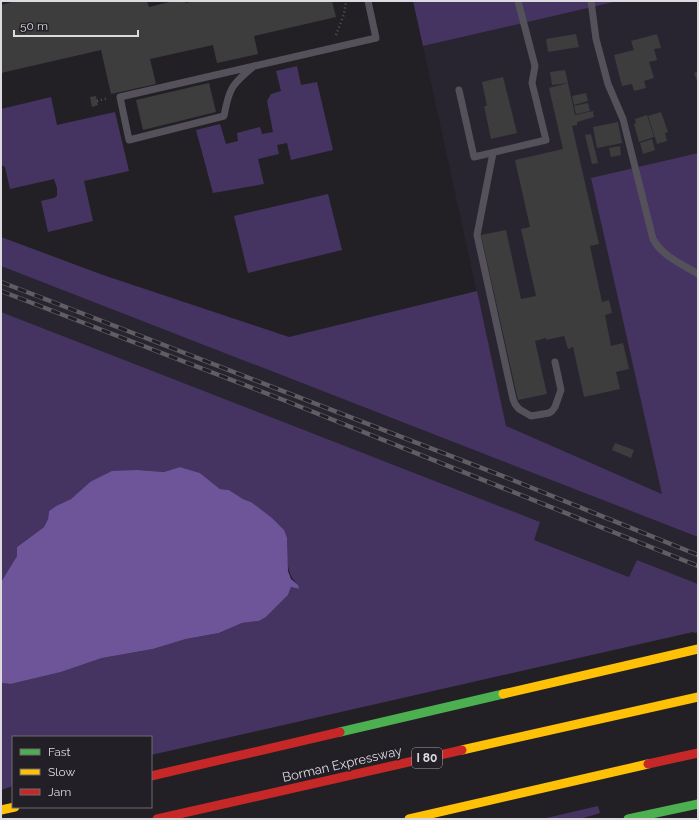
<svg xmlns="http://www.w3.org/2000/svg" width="699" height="820" viewBox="0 0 699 820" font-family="Raleway,sans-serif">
<rect width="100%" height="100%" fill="#222025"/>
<g fill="#292530">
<path d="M618,1H698V153L591,178L663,494L506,426L423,46Z"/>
<path d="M1,266L698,537V584L637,560L630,577L534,540L540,522L1,312Z"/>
</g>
<g fill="#453462">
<path d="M413,1H618L423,46Z"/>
<path d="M297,66L301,85L317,82L333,150L291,160L287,143L277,145L279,154L258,159L264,184L213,193L196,130L220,124L226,144L238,141L237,133L260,127L262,134L273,132L267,101L271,94L281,91L276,71Z"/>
<path d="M51,97L57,125L115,112L129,171L84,181L93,221L48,232L41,201L54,198L57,196V188L54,179L10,189L5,167L1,165V109Z"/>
<path d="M698,153V537L1,266V237L103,275L289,337L477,291L506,426L662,494L591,178Z"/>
<path d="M328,194L342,250L248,273L234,216Z"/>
<path d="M1,312L540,522L534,540L629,577L637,560L698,584V632L695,633L693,632L151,755V737H13V786L1,790V683L11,684L19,682L61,672L102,658L153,649L186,639L219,633L242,623L259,621L266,617L288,595L291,587L298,589V585C284,572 288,556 287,538L251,502L243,499L229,490L220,489L200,473L180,467L164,472L138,470L90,482L71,499L56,506L49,511L48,519L44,527L17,547V556L1,582Z"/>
<path d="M598,806L600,813L580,819H542Z"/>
</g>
<path fill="#6e5499" d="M180,467L200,473L220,489L229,490L243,499L251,502L272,518L284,530L287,538L288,571L291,579L298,585L299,589L291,587L288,595L266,617L259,621L242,623L219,633L186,639L153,649L102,658L61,672L19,682L11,684L1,683V582L17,556V547L44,527L48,519L49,511L56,506L71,499L90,482L112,471L138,470L164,472Z"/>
<g fill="#3d3d3e">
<path d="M16,1H147L149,7L173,1H185L186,3L193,1H332L336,17L254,36L258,54L217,63L213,45L150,59L156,84L111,94L101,50L1,73V5Z"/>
<path d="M576,34L579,47L548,52L546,39Z"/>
<path d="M657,34L661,48L654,49L657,60L649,62L654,78L644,81L646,88L634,91L632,84L622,86L614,55L634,50L631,41Z"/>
<path d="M565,70L568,83L552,85L550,72Z"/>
<path d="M698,71V83L694,73Z"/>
<path d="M503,77L517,133L491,139L484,106H487L482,82Z"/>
<path d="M209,83L216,112L143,130L136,100Z"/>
<path d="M568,83L575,115L593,111L594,117L577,122V125L572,126L599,244L590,246L602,302L609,300L612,313L605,315L611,346L623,343L629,369L616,372L620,389L584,397L573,347L568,349L564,336L546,340V338L535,341L547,394L518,400L481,235L506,230L521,299L536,296L521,229L530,227L515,160L563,149L549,88Z"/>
<path d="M586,93L588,101L574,105L572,96Z"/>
<path d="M96,96L98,105L92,107L90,97Z"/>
<path d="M588,103L590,111L576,114L574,106Z"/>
<path d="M661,112L668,132L665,133L667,141L657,144L648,116Z"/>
<path d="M647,115L654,137L639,142L634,124L636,123L635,119Z"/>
<path d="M618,122L622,143L597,148L593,127Z"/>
<path d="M591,134L598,163L592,164L585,135Z"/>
<path d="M652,139L655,150L643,154L640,143Z"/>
<path d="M620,146L621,155L611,157L609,148Z"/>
<path d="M615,443L634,450L631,458L612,450Z"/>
</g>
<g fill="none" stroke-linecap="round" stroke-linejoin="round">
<g stroke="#55525a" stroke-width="2.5" stroke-dasharray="1 3" stroke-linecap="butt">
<path d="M336,35L344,14L346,1"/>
<path d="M97,101L108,98"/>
</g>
<g stroke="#55515b" stroke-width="7">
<path d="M591,1L596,39L608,84L623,119L653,239C662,256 682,264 698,274"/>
<path d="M254,66C232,84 229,88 224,116L129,140L120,97C205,77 291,58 376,38L368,1"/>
<path d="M459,90L474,157L546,140L532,83L535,66L518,1"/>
<path d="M493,153L477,235L513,399L515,404L519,409L531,416L549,413L552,411L555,407L561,390L555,362"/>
</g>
<g stroke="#4caf50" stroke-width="9">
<path d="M340,732L503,694"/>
<path d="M628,819L698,804"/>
</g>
<g stroke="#ffc107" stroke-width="9">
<path d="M503,694L698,649"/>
<path d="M462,750L698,697"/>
<path d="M1,810L15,807"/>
<path d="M409,819L648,764"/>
</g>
<g stroke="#c62828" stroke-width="9">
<path d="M648,764L698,753"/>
<path d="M151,776L340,732"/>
<path d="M157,819L462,750"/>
</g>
<defs>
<g id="rail">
<path d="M1,282L510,479L698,555"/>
<path d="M1,291L281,399L698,566"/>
</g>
</defs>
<use href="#rail" stroke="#605d65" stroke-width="4.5"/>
<use href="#rail" stroke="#221f26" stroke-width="3" stroke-dasharray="9" stroke-linecap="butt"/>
</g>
<g text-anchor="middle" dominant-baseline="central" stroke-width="3.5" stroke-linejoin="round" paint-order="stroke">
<rect fill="#221f26" stroke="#a5a3a8" stroke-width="1" x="412" y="748" width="30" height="20" rx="3"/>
<g font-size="12" font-weight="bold" fill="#dddbe0">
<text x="427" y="758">I 80</text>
</g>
<g font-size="13" fill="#dddbe0" stroke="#221f26">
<text transform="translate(342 764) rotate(-13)">Borman Expressway</text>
</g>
</g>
<rect width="699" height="820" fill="none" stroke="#dddbe0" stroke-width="4"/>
<rect x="12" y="736" width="140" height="72" fill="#221f26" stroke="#6d6a70"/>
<rect x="20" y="749" width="20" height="6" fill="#4caf50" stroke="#6d6a70"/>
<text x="48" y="756" font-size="12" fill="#dddbe0">Fast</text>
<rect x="20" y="769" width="20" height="6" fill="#ffc107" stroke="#6d6a70"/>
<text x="48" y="776" font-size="12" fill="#dddbe0">Slow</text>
<rect x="20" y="789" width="20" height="6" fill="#c62828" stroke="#6d6a70"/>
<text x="48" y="796" font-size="12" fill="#dddbe0">Jam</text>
<path d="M14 30v6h124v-6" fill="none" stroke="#dddbe0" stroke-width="2"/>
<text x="20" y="30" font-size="12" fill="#dddbe0" stroke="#221f26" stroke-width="3" paint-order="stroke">50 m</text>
</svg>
